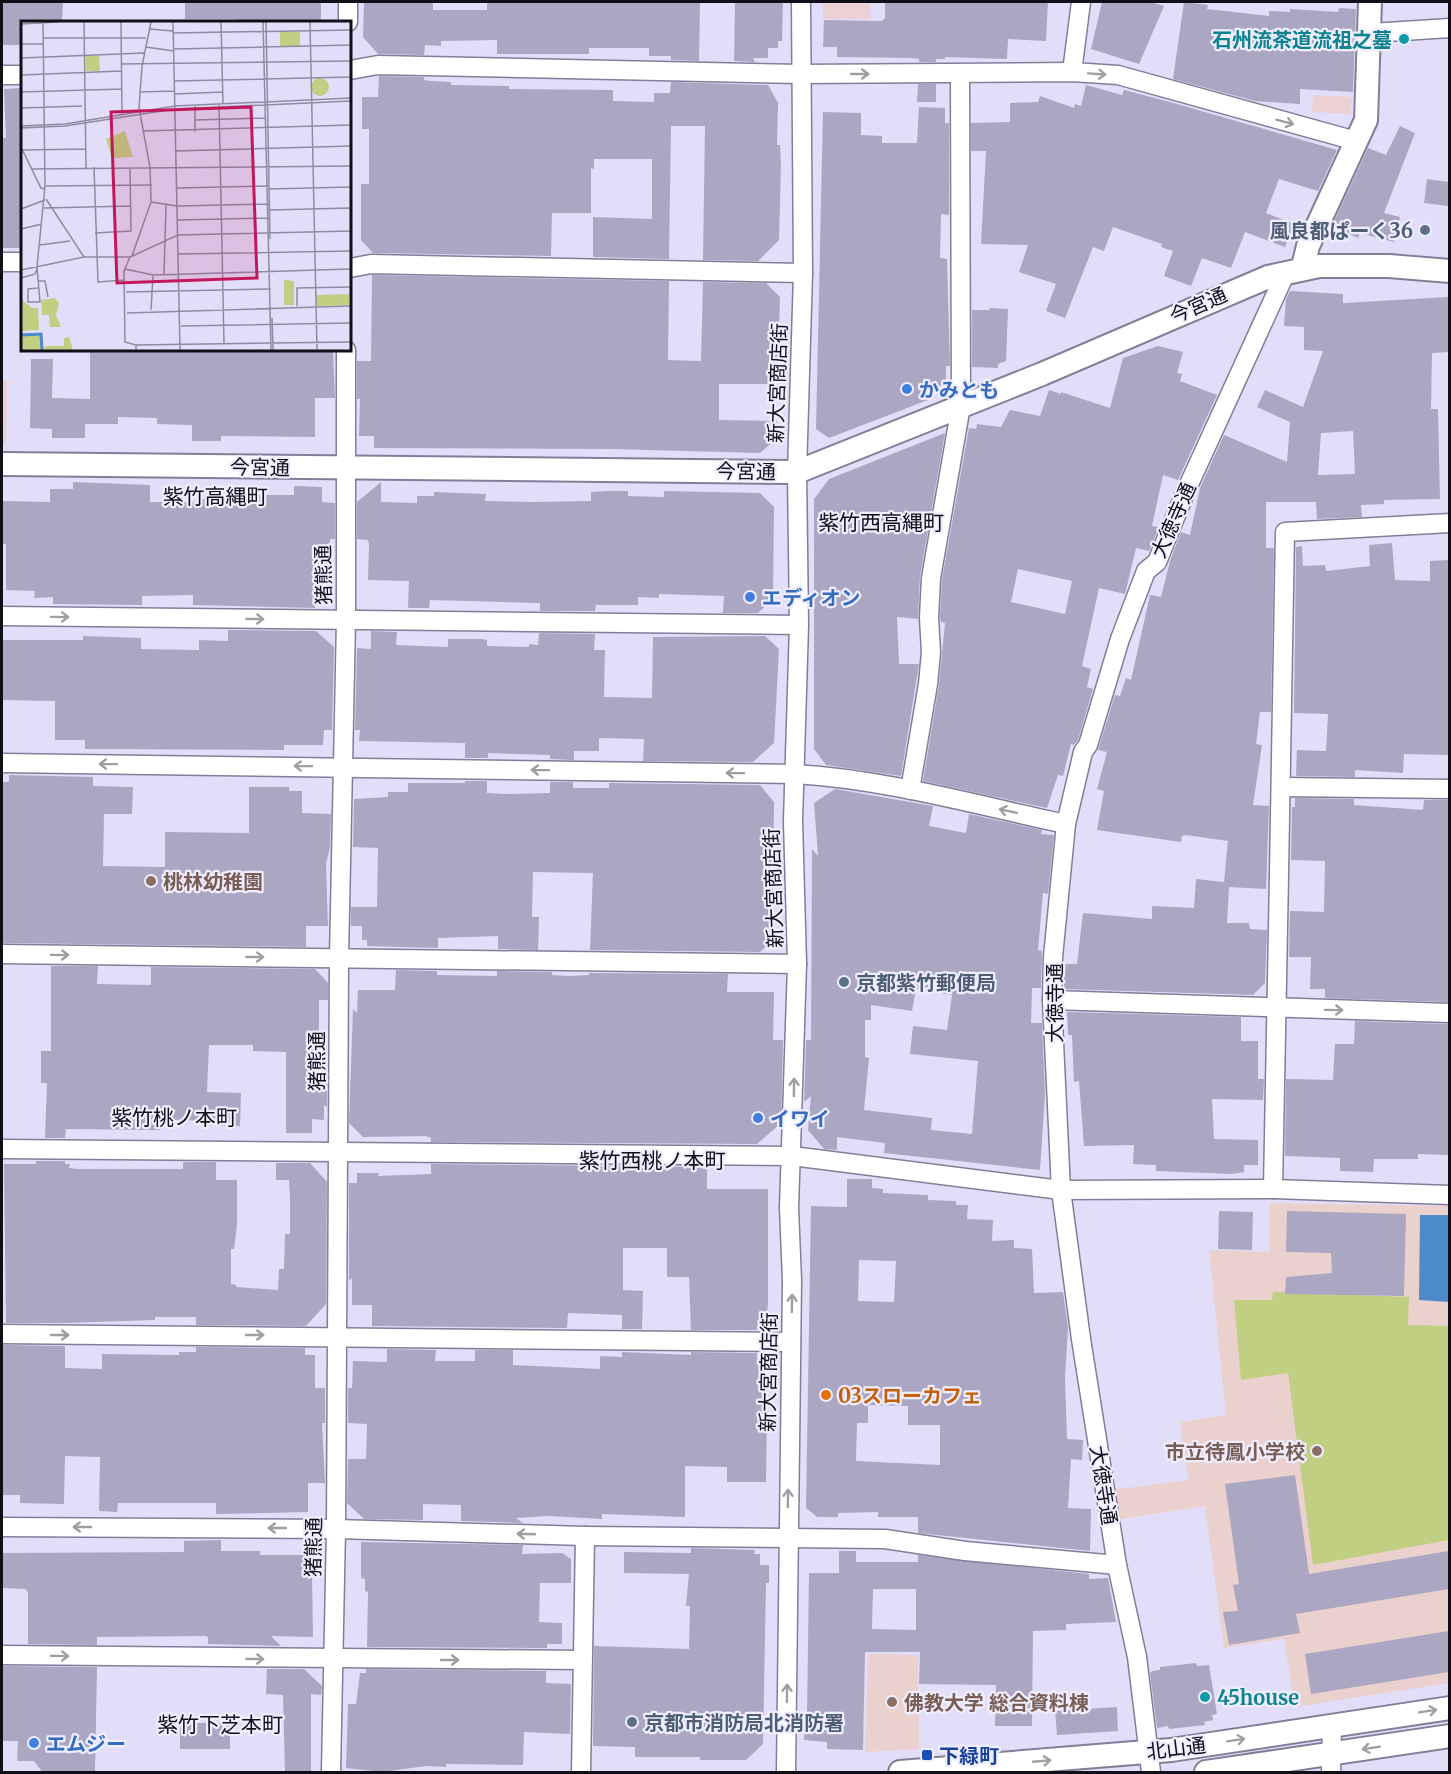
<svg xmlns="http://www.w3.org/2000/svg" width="1451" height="1774" viewBox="0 0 1451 1774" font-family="Merriweather,'Noto Sans JP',serif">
<rect width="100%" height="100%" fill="#e2defa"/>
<g fill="#ebd0d4">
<path d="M823,2H869L871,19H823Z"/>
<path d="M1313,95L1352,97L1351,114L1312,112Z"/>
<path d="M2,380H7L6,444H2Z"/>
</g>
<g fill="#ebd1cd">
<path d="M1270,1203L1449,1206V1683L1295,1707L1284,1639L1224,1648L1205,1506L1116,1520L1111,1490L1189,1480L1180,1422L1226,1415L1209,1250L1269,1252Z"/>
<path d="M868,1654L918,1655L919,1749L865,1752Z"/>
</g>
<path fill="#c1cf83" d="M1273,1292L1409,1297L1408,1325L1449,1326V1540L1313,1565L1288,1373L1241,1380L1234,1300H1272Z"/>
<path fill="#4d8acc" d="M1420,1215H1449V1302L1419,1300Z"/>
<g fill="#aba6c1" fill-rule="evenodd">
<path d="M2,2H63L62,22H22V45H2Z"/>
<path d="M185,2L321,3V21L235,22V19H185Z"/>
<path d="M364,2H433V10H487V2H700L699,61L671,60V56H649V48H589V54H497V40L441,41V46L425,45L424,55L378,54L363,37Z"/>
<path d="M735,2H783L782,41H778V48H768V58H753L755,62L734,61Z"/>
<path d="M885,2H1048L1046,41L1008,39L1007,59L945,57V59H936V62H919V59L910,58L837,57V47H823L824,20L882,21L885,18Z"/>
<path d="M1102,2H1151L1164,6L1139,64L1091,49Z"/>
<path d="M1184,2L1208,5L1207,9L1269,16V11L1290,12V9L1338,12L1339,8L1356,9L1353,92L1300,89V104L1255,101L1173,79Z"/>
<path d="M379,76L424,77V80L431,81L451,82V85L509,86V89L613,90V101L654,102V93H670L671,82L768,85L778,103L777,145H780L781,164L779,240L758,261L703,260L705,126H671L669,259L593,257V217L652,219V159H594V169L591,168V213H552L551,256L373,253L361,240V184H369V129H362V97H378Z"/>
<path d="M918,84H936V102H917Z"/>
<path d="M1086,85L1122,95L1124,90L1170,102L1337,150L1318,191L1279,179L1266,213L1294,224L1285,247L1245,232L1231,268L1202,258L1191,286L1164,276L1173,251L1161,247L1162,244L1113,227L1104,251L1093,247L1065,318L1046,311L1056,284L1019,272L1028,245L981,244L986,151H971V123L1010,122V103L1038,102L1040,96L1074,108L1075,104L1081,106Z"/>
<path d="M22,88V248H2V138H6L4,89Z"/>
<path d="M919,107L945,108V123H949V215L941,214L940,258L947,259L950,366H946V379L928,400L829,438L816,429L823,112L861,113V135L882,136V143H917Z"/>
<path d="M1400,126L1415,133L1384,213L1400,217L1394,242L1360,233L1358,238L1332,226L1368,148L1386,155Z"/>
<path d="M1427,179L1449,182L1448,206L1424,203Z"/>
<path d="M372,275L669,281L668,360L701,361L703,282L766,283L780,297L778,365H772V384H719V420L777,421V438L760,453L611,449L374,448V436H359L360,399H357V361H371Z"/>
<path d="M1290,291L1343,294V303L1449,297V352L1432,353L1431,409H1438L1440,499L1384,500V504L1361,505L1362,517L1317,519L1316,502H1266V548H1274L1271,712H1260L1256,744L1262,745L1253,805L1269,806L1266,889L1229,887L1227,923H1249L1250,929L1267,930L1265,983L1253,995L1064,989V964H1077L1083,913L1152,919V906L1194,908L1196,879L1224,882L1228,841L1186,835L1182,836L1181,842L1097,830L1104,791L1097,789L1107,752L1098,750L1115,695L1120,696L1126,678L1131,680L1150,595L1161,597L1170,561L1181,532L1190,535L1200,488L1224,435L1287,462L1290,422L1257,407L1265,390L1303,407L1323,351L1304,350V327L1284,326L1286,299ZM1353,431L1355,474L1318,475L1321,433Z"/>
<path d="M990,308L1008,309L1006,361L998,364V368L972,367V310H989Z"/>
<path d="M1158,346L1183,352L1177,373L1182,374L1180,381L1217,395L1178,480L1163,475L1152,526L1159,527L1149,551L1136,548L1125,594L1099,588L1082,666L1091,669L1087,687L1093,689L1078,740L1074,745L1071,744L1063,776L1058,775L1047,808L923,781L939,685L945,623L941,622L940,618L942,579L969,428L976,429L977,424L1001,427L1010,410L1040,416L1049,390L1061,394V392L1110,408L1123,358ZM1018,569L1072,581L1065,614L1011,602Z"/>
<path d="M90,350H333L335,398H315V437L221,436V441H192V425L157,424V418L118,417V424H85V438H52V429L30,428L31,359H53L52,398L90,399Z"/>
<path d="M945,433L920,576L918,619L897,617L899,664H919L901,776L826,765L814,749V499L829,479Z"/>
<path d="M73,482L150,485V502H202V499H217V495H294V486L322,487V502L335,503V539H330L329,583H323V605H315V608L193,605V595L142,596V605L53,604V597L34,598L35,591L6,590V544H2V501L50,502V489H73Z"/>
<path d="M381,482V502L417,503V496H434V492L486,494L485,501L534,502L591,501V492L609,491H628V496L664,497V491L760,493L774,507L773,599L758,613H723L724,596L659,594V598L638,597V605H596L595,611H540V603L430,600L429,608H408L409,581L368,580L369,544L368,540L357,539V502Z"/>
<path d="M1392,543L1395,580L1430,581V561L1449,560V755L1404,754L1403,773L1355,770V777L1296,776L1297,750L1326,751L1328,714L1294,713L1296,547L1302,546L1303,566L1325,565L1326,571L1370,566L1369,545Z"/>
<path d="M228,630L316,631L334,647L332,730H324L323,745H284V750L85,749V740H55V701L2,700V640H83V636L141,638V649L199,650V640L228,641Z"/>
<path d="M371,631L397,632L396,645L448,647V639H483L487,640V646L529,647V644L538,645L539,633L595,634L594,650H605L604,697L652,698L653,637L765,636L779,649L774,743L753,762L643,761L644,739L599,738V751H574V760L550,759V755L488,753V758H465V743L359,741L360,730H355L357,648L371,649Z"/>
<path d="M9,775L93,777V786L133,787L132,814H104L103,866L165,867V832L249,833V787H289V791H302V813L331,814L330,847L326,864L328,926H306V947L3,943L2,782H9Z"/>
<path d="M465,781H487V793L504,794L550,793V782H573V788H609V783L760,785L774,802L772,941L760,952L590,950L593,873L533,872L532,917H539L538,950L498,949V936L438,938V948L367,946V940H362V926H351V907H377L378,848L353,847L354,799L388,797V792H408V783H465Z"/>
<path d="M835,789L933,806L929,826L966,833L969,814L1042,830L1041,834L1054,835L1048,894L1043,893L1038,950L1042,951L1041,988H1032L1031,1023H1042L1045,1094L1040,1170L884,1153L885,1143L837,1137V1150L824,1149L808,1130L811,1096L804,1102L806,1040H811L812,849L818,856L814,803ZM916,989L952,995L947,1030L913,1026L910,1054L978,1061L972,1134L931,1130L932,1118L864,1110L869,1058L865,1057V1020H871V1005L912,1011Z"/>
<path d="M1295,798L1354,799V805L1423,810L1424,800H1449L1448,1002L1325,998V989H1310L1311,957H1289L1290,911L1324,912L1325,861L1291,860L1292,807H1295Z"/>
<path d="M51,966H98L97,984L151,985V967L315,969L328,983V1000H319V1022L318,1055H327V1107L324,1105V1120L312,1119V1133H286V1052L253,1051V1045H209L207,1092L241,1093L240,1126L207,1125V1121L161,1119V1130L66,1129L65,1138H45L47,1083H41V1051H51Z"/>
<path d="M396,970L437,971V975L497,976V971L552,972V975L569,976L589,975V973L728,974L727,992H774L773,1040H783L781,1123L757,1144L431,1142V1138L426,1136L363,1137L349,1123L353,1009L357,1013L358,990H395Z"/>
<path d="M1067,1012L1241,1017V1041H1258V1079H1264L1263,1100L1212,1099L1214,1139L1258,1140V1165H1244V1172L1232,1174L1156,1171V1165L1133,1164L1134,1145L1084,1146L1079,1081L1074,1082L1072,1035H1068Z"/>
<path d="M1355,1021L1448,1024L1449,1155L1418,1154V1159H1374L1373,1172L1340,1171V1158L1285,1156L1286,1079L1333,1080L1335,1044H1354Z"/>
<path d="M36,1161H65V1164H70L69,1168L78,1169H183V1162H216V1180H237V1224L234,1249H231V1284L236,1285V1287L278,1290L279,1269H284L285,1234H290V1198L289,1180H276V1163H310L327,1182L326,1304L306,1326L196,1325V1317H155V1320L65,1323H6L4,1164H36Z"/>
<path d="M431,1164L707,1167V1189H768V1305L765,1325H757V1330H691L689,1277H667V1248H623V1290L643,1291L642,1329H622V1315L568,1313L567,1328L372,1326V1305H352V1278L349,1281V1183H357V1173H379L378,1176L431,1174Z"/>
<path d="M847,1179H872V1188L883,1189V1193L928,1195V1200L956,1201V1205H968L967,1219L993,1220L992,1241L1014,1240V1248L1032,1249L1034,1293L1063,1292L1068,1328L1065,1377L1067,1439L1083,1440L1082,1460L1071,1459L1068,1508L1091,1509L1090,1551L918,1533V1517H878V1512L838,1513V1517H817L806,1508L811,1206L847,1207ZM859,1260L896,1261L894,1302L858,1301ZM868,1405L908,1406V1425H940V1465L856,1461L857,1423H868Z"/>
<path d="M1219,1211L1253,1212L1252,1250L1218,1249Z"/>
<path d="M1287,1211L1406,1214L1404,1296L1285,1294L1286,1277L1332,1273L1331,1253L1286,1252Z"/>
<path d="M2,1345L65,1346V1368L102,1369V1354L179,1355V1352H196V1347L305,1348V1355H315V1388H325V1423H322L325,1483H308V1512L216,1514V1503H118L117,1512L99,1511L100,1457L65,1456L64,1504L20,1503V1495H2Z"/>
<path d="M387,1349L436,1350L435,1361H475V1350H513V1365L600,1369V1356L622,1357V1352L691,1355V1352L757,1353V1360H763V1407H767L766,1482H727V1467L685,1466V1517L602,1514V1519L549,1516L516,1518L523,1523L461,1521V1505L423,1504V1520L364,1519L347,1503L348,1459H366L367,1424L348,1423V1388H352L353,1361L387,1362Z"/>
<path d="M1295,1475L1309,1574L1449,1551V1589L1296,1614L1300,1633L1229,1645L1223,1612L1238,1611L1233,1585L1239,1584L1225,1484Z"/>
<path d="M221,1540V1551H260V1555H320V1575H312L313,1637L271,1636L281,1646L208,1644V1637L205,1636L97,1637V1645L28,1644V1592L25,1589L2,1588V1553L184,1552V1541Z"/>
<path d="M361,1542L523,1545L522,1554L562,1553L571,1559V1583H540L539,1622L562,1623V1644H547V1648L367,1647L368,1592L365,1591V1579L361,1578Z"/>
<path d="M691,1548L755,1550L754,1554H760V1565H769V1583H766L763,1744L746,1760H700V1757H635V1747L593,1746L594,1646L689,1649L690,1606H686L689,1574L624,1573V1552L691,1553Z"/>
<path d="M839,1551H856V1562H918V1555L1089,1574V1579L1108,1578L1116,1622L1066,1624V1630L1033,1631L1032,1726H995L996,1685L919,1684L920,1652H865L863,1750L827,1749V1742L804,1740L805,1716H807L809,1573H839ZM873,1589H916V1630L872,1629Z"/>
<path d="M1449,1631V1672L1311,1694L1305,1654Z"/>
<path d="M1196,1663L1197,1666L1209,1665L1217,1714L1212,1715L1213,1720L1204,1722L1205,1725L1169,1729L1168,1726L1157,1728L1150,1673L1153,1671L1160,1670V1667Z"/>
<path d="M2,1666L97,1667L95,1773H43L34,1761H17L18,1741H2Z"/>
<path d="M267,1669H304L322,1686L321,1695L311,1694V1773H285L283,1695L266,1694Z"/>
<path d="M366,1669L546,1671V1683L571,1684L570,1734L524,1732L523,1765L446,1764V1767L426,1766L382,1772L346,1768L348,1704H356L360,1673H366Z"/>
<path d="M1117,1707L1118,1731L1057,1735L1055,1711Z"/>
<rect x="180" y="1723" width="50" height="26"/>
</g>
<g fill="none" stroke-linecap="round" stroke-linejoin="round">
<defs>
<g id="minor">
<path d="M348,22V2"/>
<path d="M1371,33L1450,28"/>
<path d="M350,70L378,65L801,74L1072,72L1118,75L1356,141"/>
<path d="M1072,72L1081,2"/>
<path d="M2,75H22"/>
<path d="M2,262H22"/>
<path d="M350,268L371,264L803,273"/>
<path d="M2,616L799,625"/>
<path d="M2,763L794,774C885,779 976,805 1066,824"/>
<path d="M1283,787L1450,789"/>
<path d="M910,790L928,684L931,652L929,618L931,578L961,406L960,74"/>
<path d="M2,954L797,964"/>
<path d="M1052,1000L1450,1013"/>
<path d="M2,1149L792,1156L1061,1190L1273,1189L1450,1195"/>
<path d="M1273,1189C1276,970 1283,751 1285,532L1450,523"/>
<path d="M2,1334L791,1342"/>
<path d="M2,1527L336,1529L585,1536L885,1539L965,1551L1117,1565"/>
<path d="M2,1655L582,1660"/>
<path d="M331,1772L336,1529L339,958L346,621V350"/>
<path d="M581,1772L585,1536"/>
<path d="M786,1772L792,1281L789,1208L797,964L793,821L799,625L797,472L803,273L801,2"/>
<path d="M1151,1772L1137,1657L1117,1565L1081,1339L1061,1190L1052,1000L1053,957L1066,824L1083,752L1088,745L1120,639L1146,571L1157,562L1185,493L1286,272"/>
<path d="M1331,1772L1332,1726"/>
</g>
<g id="tertiary">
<path d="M1303,267L1308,246L1366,120L1370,2"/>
<path d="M2,464L797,472L1042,374L1268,277L1319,266H1389L1450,271"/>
<path d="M900,1772L1171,1750L1450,1708"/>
<path d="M1206,1772L1450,1736"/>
</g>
</defs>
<use href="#minor" stroke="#837e97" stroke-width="21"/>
<use href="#tertiary" stroke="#837e97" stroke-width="26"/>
<use href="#minor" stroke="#fff" stroke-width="18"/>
<use href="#tertiary" stroke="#fff" stroke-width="22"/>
</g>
<defs><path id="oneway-shaft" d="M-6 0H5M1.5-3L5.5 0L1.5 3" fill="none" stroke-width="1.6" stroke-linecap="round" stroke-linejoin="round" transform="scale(1.5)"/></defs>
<g stroke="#9f9fa3">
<use href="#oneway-shaft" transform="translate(860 74)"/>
<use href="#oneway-shaft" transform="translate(1097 74) rotate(4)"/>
<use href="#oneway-shaft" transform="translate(1285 122) rotate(15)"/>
<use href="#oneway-shaft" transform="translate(60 617) rotate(1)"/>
<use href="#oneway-shaft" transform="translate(255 619) rotate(1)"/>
<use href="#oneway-shaft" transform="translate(108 764) rotate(-179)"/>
<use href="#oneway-shaft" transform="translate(303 766) rotate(-179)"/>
<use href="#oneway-shaft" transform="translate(540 770) rotate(-179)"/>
<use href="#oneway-shaft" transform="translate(735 773) rotate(-179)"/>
<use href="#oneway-shaft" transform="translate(1008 811) rotate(-168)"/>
<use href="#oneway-shaft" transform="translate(60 955) rotate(1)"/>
<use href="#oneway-shaft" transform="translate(255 957) rotate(1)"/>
<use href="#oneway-shaft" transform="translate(1334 1010) rotate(1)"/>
<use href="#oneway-shaft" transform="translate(794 1087) rotate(-89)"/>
<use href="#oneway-shaft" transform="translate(792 1303) rotate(-89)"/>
<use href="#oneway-shaft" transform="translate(60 1335)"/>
<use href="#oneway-shaft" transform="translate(255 1335)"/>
<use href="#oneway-shaft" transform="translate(788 1498) rotate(-89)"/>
<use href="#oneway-shaft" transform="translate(82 1527) rotate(-180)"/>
<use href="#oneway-shaft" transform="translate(277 1528) rotate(-180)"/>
<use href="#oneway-shaft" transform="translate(526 1534) rotate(-178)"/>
<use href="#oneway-shaft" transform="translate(60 1656) rotate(1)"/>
<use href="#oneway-shaft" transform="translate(255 1659) rotate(1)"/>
<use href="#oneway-shaft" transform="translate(450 1660)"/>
<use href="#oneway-shaft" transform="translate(787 1693) rotate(-89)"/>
<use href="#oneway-shaft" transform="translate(1428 1711) rotate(-9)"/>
<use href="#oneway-shaft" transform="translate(1236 1740) rotate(-9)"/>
<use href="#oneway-shaft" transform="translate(1371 1748) rotate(171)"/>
<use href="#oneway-shaft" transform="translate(1042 1761) rotate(-5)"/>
</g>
<g fill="#0f9aa8" stroke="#efedfe" stroke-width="2">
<circle cx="1404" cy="39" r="6"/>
<circle cx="1205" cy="1697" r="6"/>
</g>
<g fill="#5c6f8a" stroke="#efedfe" stroke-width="2">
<circle cx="1425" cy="230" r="6"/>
<circle cx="844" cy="982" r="6"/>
<circle cx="632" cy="1722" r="6"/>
</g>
<g fill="#3f7fe0" stroke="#efedfe" stroke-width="2">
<circle cx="907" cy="389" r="6"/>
<circle cx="750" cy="597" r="6"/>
<circle cx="758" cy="1118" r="6"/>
<circle cx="34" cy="1743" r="6"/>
</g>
<g fill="#8d6e63" stroke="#efedfe" stroke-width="2">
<circle cx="151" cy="881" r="6"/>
<circle cx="1317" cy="1451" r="6"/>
<circle cx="892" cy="1702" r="6"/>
</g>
<circle fill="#e8710a" stroke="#efedfe" stroke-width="2" cx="826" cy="1395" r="6"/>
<rect fill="#1a4fb4" stroke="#efedfe" stroke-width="2" x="921" y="1749" width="12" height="12" rx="3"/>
<g text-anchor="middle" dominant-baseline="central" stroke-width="4.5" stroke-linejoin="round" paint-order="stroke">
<g font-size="20" font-weight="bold" fill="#0d838f" stroke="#efedfe" text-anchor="end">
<text x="1392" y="39">石州流茶道流祖之墓</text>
<text x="1217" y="1697" text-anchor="start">45house</text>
</g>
<g font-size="20" font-weight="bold" fill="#4e5e75" stroke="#efedfe" text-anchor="start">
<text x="1413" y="230" text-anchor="end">風良都ぱーく36</text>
<text x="856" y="982">京都紫竹郵便局</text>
<text x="644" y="1722">京都市消防局北消防署</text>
</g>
<g font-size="20" fill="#100f18" stroke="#efedfe">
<text transform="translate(1198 305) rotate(-24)">今宮通</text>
<text transform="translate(777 383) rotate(-88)">新大宮商店街</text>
<text transform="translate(260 467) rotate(1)">今宮通</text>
<text transform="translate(746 471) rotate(1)">今宮通</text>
<text transform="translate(1173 520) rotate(-66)">大徳寺通</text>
<text transform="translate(323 575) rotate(-91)">猪熊通</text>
<text transform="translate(773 888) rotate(-92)">新大宮商店街</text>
<text transform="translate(1054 1003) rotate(-90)">大徳寺通</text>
<text transform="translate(316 1061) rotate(-90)">猪熊通</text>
<text transform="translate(768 1372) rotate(-89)">新大宮商店街</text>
<text transform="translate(1104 1485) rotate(81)">大徳寺通</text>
<text transform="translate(313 1547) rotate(-89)">猪熊通</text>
<text transform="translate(1176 1748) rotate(-7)">北山通</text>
</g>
<g font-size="20" font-weight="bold" fill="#366cbe" stroke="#efedfe" text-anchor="start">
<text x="919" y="389">かみとも</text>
<text x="762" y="597">エディオン</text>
<text x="770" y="1118">イワイ</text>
<text x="46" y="1743">エムジー</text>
</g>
<g font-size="20" font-weight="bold" fill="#785e54" stroke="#efedfe" text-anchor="start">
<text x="163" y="881">桃林幼稚園</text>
<text x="1305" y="1451" text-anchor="end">市立待鳳小学校</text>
<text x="904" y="1702">佛教大学 総合資料棟</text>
</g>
<g font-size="20" font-weight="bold" fill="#c56008" stroke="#efedfe" text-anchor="start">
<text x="838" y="1395">03スローカフェ</text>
</g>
<g font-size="20" font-weight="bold" fill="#164399" stroke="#efedfe" text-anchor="start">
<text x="939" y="1755">下緑町</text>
</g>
<g font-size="21" fill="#100f18" stroke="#efedfe">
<text x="215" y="496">紫竹高縄町</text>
<text x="881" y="522">紫竹西高縄町</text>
<text x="174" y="1117">紫竹桃ノ本町</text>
<text x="652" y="1160">紫竹西桃ノ本町</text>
<text x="220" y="1724">紫竹下芝本町</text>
</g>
</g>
<g transform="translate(21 21)">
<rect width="330" height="330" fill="#e2defa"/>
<path d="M259,11H279V25H259ZM65,35H78L79,50H65ZM290 66a9 9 0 1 1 18 0a9 9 0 1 1-18 0ZM104,110L112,136L95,137L90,134L85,118ZM263,259L273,260V284H263ZM328,273V284L296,285L295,274ZM34,277L38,282L35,294L40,306H29L28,294H21L20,279ZM0,278L11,287H17L18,309L0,310ZM0,314H20V329H0ZM48,316L52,329H23L24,325H43V317Z" fill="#c1cf83"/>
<path fill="none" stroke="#4d8acc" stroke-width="3" d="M0,314L20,313L21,329"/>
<path fill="none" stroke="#8e8ba0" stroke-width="1.5" d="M63,1L65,147M100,1L101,93M152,1L159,329M200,1L202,83M242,1L250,329M245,1L249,218M289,1L296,329M0,3L37,1M128,8L152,10M152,12L330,9M22,17H125M0,23H22M125,26L153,30M153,28L330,24M0,37L123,32M100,43L330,40M0,54L101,50M153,60L330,56M0,71L101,68M119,71L153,70M154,73L202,71M198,84L203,322M174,85V111M0,87L61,85M174,99L244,97M0,105L44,103L154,85L330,77M0,107L44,105L154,88L330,80M123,110L330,104M0,126L20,167L24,168M1,129L64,128M155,130L330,125M73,146L77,261L103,259M10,148L330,145M25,165L131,164M156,167L247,165M248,168L330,166M25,178L63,236M130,181L156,185L248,183M23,187L109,185M0,188L24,179M249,189L330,187M156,199L248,197M0,208L21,203M74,212L110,210L109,147M19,224L49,220M157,233L330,230M111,235L130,181L129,146L118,87L121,45L130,1M109,236L103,250L104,321L115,324V329M104,248L132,254L330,248M0,249L63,236H109L157,214L330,210M143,253L145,184M0,257L14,253L16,248M17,260H24L27,276M17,267L7,268V281H19L16,246L24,165L22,1M105,271L250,268M276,285V267L330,266M130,289L132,255M106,292L330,285M251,297L252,329M160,305L330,302M115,324L330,321"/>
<path fill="#c2185b" fill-opacity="0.15" stroke="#c2185b" stroke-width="3" d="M230,86L236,257L96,262L90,91Z"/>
<rect width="330" height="330" fill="none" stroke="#100f18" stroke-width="3"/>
</g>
<rect width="1451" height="1774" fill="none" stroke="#100f18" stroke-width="6"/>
</svg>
